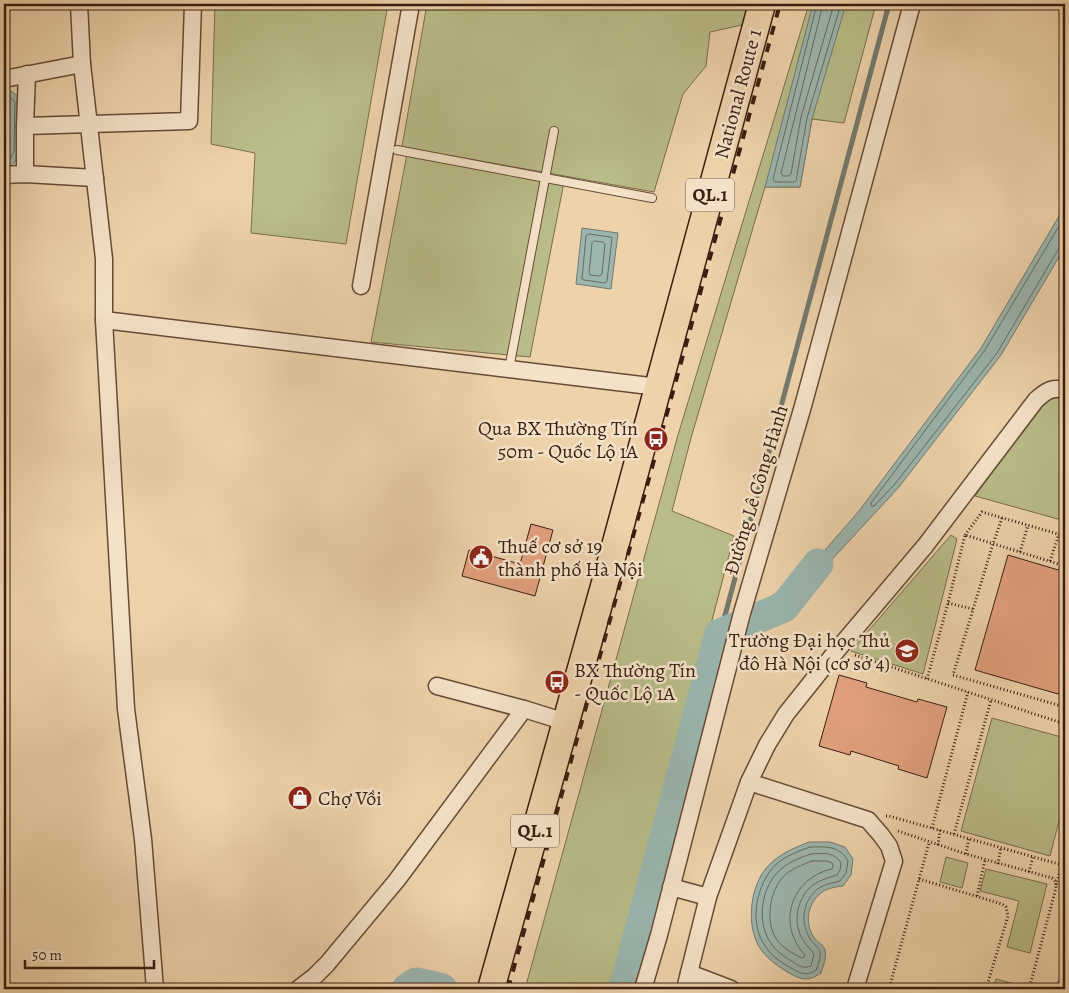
<svg xmlns="http://www.w3.org/2000/svg" width="1069" height="993" viewBox="0 0 1069 993" font-family="Alegreya,serif">
<rect width="100%" height="100%" fill="#eed2aa"/>
<filter id="stains"><feTurbulence type="fractalNoise" baseFrequency=".004" numOctaves="4"/><feColorMatrix values="0 0 0 0 .2 0 0 0 0 .09 0 0 0 0 .02 0 0 0 .5 -.17"/></filter>
<radialGradient id="worn" r=".72"><stop offset=".6" stop-color="#630" stop-opacity="0"/><stop offset="1" stop-color="#630" stop-opacity=".3"/></radialGradient>
<g fill="#b9bc88" stroke="#7a6d4c">
<path d="M215,4H388L346,244L251,233L255,153L211,144Z"/>
<path d="M427,4H748L742,25L710,32L706,66L683,94L654,192L402,147Z"/>
<path d="M809,4H876L844,123L812,119L800,187H765L691,438L672,511L734,536L616,989H525L678,435Z"/>
<path d="M407,154L564,182L530,357L371,342Z"/>
<path d="M1065,394V521L975,496L1048,399Z"/>
<path d="M951,535L957,539L923,674L851,651Z"/>
<path d="M992,718L1065,738V798L1050,856L961,831Z"/>
<path d="M946,857L968,863L962,888L940,882Z"/>
<path d="M986,869L1047,884L1030,953L1007,947L1019,901L980,891Z"/>
<path d="M996,979L1019,985L1017,989H993Z"/>
</g>
<g fill="#9ab6af" stroke="#747970">
<path d="M813,4H846L812,119L800,187H765Z"/>
<path d="M10,90L20,98L19,153L15,162L11,166H4V91Z"/>
<path d="M1065,206V247L1001,355L899,487L801,593L757,614L761,602L799,580L859,511L981,348Z"/>
<path d="M582,228L618,233L611,289L576,284Z"/>
<path d="M809,842H830L845,847L853,859L851,875L843,886C836,887 827,888 821,893C807,904 804,924 815,939C819,943 823,944 825,950C827,958 823,966 821,973C808,982 802,980 789,973C779,967 769,960 762,951C745,929 749,885 769,865C781,853 794,848 809,842Z"/>
</g>
<g fill="none" stroke-linecap="round" stroke-linejoin="round">
<g stroke="#6a6a60" stroke-width="1">
<path d="M817,4L773,179L775,182H794L796,181L807,118L841,4"/>
<path d="M823,4L781,173L783,176H789L791,174L801,117L834,4"/>
<path d="M4,96H9L15,102L14,152L9,160L4,161"/>
<path d="M4,102L7,103L9,105L8,150L6,154L4,155"/>
<path d="M1065,216L985,350L871,503V506H874L895,484L997,353L1059,248L1062,246H1065"/>
<path d="M589,234L610,237L612,238L607,281L605,283L584,280L582,279L586,236Z"/>
<path d="M594,241L603,242L605,244L602,274L600,276L590,275L589,273L592,243Z"/>
<path d="M810,847C826,847 839,845 848,861L846,873L840,881C833,883 825,884 819,888C803,900 800,920 809,937C811,942 819,947 820,952C821,957 818,965 816,970C807,977 800,973 791,968C782,963 771,956 765,946C750,924 755,891 771,870C780,858 796,852 810,847Z"/>
<path d="M811,854C822,853 835,852 841,863L840,870L837,875C830,877 824,879 818,882C801,890 793,914 799,931C802,941 808,946 814,954L811,966C803,969 800,966 793,962C784,957 775,950 770,942C757,922 761,890 777,873C786,863 799,858 811,854Z"/>
<path d="M812,861H827L832,863L833,865L832,869C791,878 776,924 805,955L804,957L802,958C793,954 783,948 777,940C765,923 769,894 782,878C790,869 802,865 812,861Z"/>
</g>
<path stroke="#747970" stroke-width="5" d="M720,634L889,4"/>
<g stroke="#9ab6af" stroke-width="31">
<path d="M407,989L416,983L431,986L442,989"/>
<path d="M624,989L720,634L784,607L818,564"/>
</g>
</g>
<g fill="#e2a07e" stroke="#3a1e11">
<path d="M531,524L553,530L535,596L462,576L469,550L520,564Z"/>
<path d="M1008,555L1065,572V696L975,670Z"/>
<path d="M839,675L867,683L866,687L917,702L918,699L947,707L927,778L898,769L899,766L851,751L850,755L819,746Z"/>
</g>
<g fill="none" stroke-linecap="round" stroke-linejoin="round">
<defs>
<g id="service">
<path d="M397,150L652,198"/>
<path d="M509,369L554,131"/>
</g>
<g id="minor">
<path d="M79,4L82,64L104,259V320L126,709L143,839L155,989"/>
<path d="M4,79L82,64"/>
<path d="M25,126L189,121L193,4"/>
<path d="M25,174V126L27,74"/>
<path d="M4,175L25,174L95,178"/>
<path d="M361,286L411,4"/>
<path d="M104,320L658,387"/>
<path d="M437,686L524,709L566,722"/>
<path d="M749,782L868,820L881,835L889,846L894,861L855,989"/>
<path d="M671,887L708,897"/>
<path d="M689,973L731,989"/>
<path d="M298,989L315,976L327,964L397,880L524,709"/>
<path d="M643,989L659,935L742,613L803,406L912,4"/>
<path d="M685,989L708,897L749,782L767,745L786,714L838,649L925,546L1036,400C1047,390 1051,388 1065,389"/>
</g>
<path id="trunk" d="M491,989L608,572L762,4"/>
</defs>
<use href="#service" stroke="#674b37" stroke-width="10"/>
<use href="#minor" stroke="#674b37" stroke-width="19"/>
<use href="#trunk" stroke="#3a1e11" stroke-width="29"/>
<g stroke="#3a1e11" stroke-width="3" stroke-dasharray="1 2.5" stroke-linecap="butt">
<path d="M1002,518L993,544L953,675L1065,707"/>
<path d="M965,535L982,512L1065,536"/>
<path d="M1020,552L1028,525"/>
<path d="M1050,561L1059,534"/>
<path d="M948,603L973,609"/>
<path d="M855,655L1065,724"/>
<path d="M927,679L948,603L965,535L1065,566"/>
<path d="M886,816H889L1062,865"/>
<path d="M932,828L968,692"/>
<path d="M898,831L966,854L1052,878L1056,882V888L1029,989"/>
<path d="M954,834L991,700"/>
<path d="M938,845L940,830"/>
<path d="M966,854L969,838"/>
<path d="M998,864L1001,847"/>
<path d="M1029,872L1033,857"/>
<path d="M919,879L1002,904L1006,907L1008,916L986,989"/>
<path d="M1056,885L1065,853"/>
<path d="M977,896L985,860"/>
<path d="M890,989H889L929,843"/>
<path d="M1057,989L1065,959"/>
</g>
<use href="#service" stroke="#f4e2c8" stroke-width="8"/>
<use href="#minor" stroke="#f4e2c8" stroke-width="16"/>
<use href="#trunk" stroke="#eed2aa" stroke-width="26"/>
<path stroke="#3a1e11" stroke-width="4" stroke-dasharray="9 9" stroke-linecap="butt" d="M508,989L780,4"/>
</g>
<defs>
<symbol id="bus-disc" viewBox="-11 -11 22 22"><circle r="9.5" fill="#8f2418" stroke="#f4e2c8"/><path d="M-5-6H5V4H4V6H2V4H-2V6H-4V4H-5ZM-3.5-4V0h7V-4ZM-3.5 1.2v1.5H-2V1.2ZM2 1.2v1.5H3.5V1.2Z" fill="#fff"/></symbol>
<symbol id="civic-disc" viewBox="-11 -11 22 22"><circle r="9.5" fill="#8f2418" stroke="#f4e2c8"/><path d="M-.6-6.5H3V-4.5H.6V-3L4-1V1h2V6H-6V1h2V-1L-.6-3ZM-1.2 2.5V6h2.4V2.5Z" fill="#fff"/></symbol>
<symbol id="university-disc" viewBox="-11 -11 22 22"><circle r="9.5" fill="#8f2418" stroke="#f4e2c8"/><path d="M0-5L7-2L0 1L-7-2ZM-4 1L0 2.5L4 1V4Q0 6-4 4Z" fill="#fff"/></symbol>
<symbol id="shop-disc" viewBox="-11 -11 22 22"><circle r="9.5" fill="#8f2418" stroke="#f4e2c8"/><path d="M-5-2.5h2.3a2.7 3.5 0 0 1 5.4 0H5L5.5 6h-11ZM-1.5-2.5h3a1.5 2.3 0 0 0-3 0Z" fill="#fff"/></symbol>
</defs>
<g fill-rule="evenodd">
<use href="#bus-disc" x="642" y="425" width="28" height="28"/>
<use href="#civic-disc" x="467" y="543" width="28" height="28"/>
<use href="#university-disc" x="893" y="637" width="28" height="28"/>
<use href="#bus-disc" x="543" y="668" width="28" height="28"/>
<use href="#shop-disc" x="286" y="784" width="28" height="28"/>
</g>
<g text-anchor="middle" dominant-baseline="central" stroke-width="5" stroke-linejoin="round" paint-order="stroke">
<g fill="#f4e2c8" stroke="#725948" stroke-width="1">
<rect x="686" y="178.5" width="48" height="33" rx="4"/>
<rect x="511" y="814.5" width="48" height="33" rx="4"/>
</g>
<g font-size="19" font-weight="bold" fill="#3a1e11">
<text x="710" y="195">QL.1</text>
<text x="535" y="831">QL.1</text>
</g>
<g font-size="20" fill="#3a1e11" stroke="#f4e2c8">
<text transform="translate(738 94) rotate(-75)">National Route 1</text>
<text transform="translate(756 490) rotate(-73)">Đường Lê Công Hành</text>
</g>
<g font-size="20" fill="#3a1e11" stroke="#f4e2c8" text-anchor="start">
<text x="638" y="428" text-anchor="end">Qua BX Thường Tín<tspan x="638" dy="23">50m - Quốc Lộ 1A</tspan></text>
<text x="498" y="546">Thuế cơ sở 19<tspan x="498" dy="23">thành phố Hà Nội</tspan></text>
<text x="890" y="640" text-anchor="end">Trường Đại học Thủ<tspan x="890" dy="23">đô Hà Nội (cơ sở 4)</tspan></text>
<text x="574" y="670">BX Thường Tín<tspan x="574" dy="23">- Quốc Lộ 1A</tspan></text>
<text x="318" y="798">Chợ Vồi</text>
</g>
</g>
<rect width="1069" height="993" fill="none" stroke="#eed2aa" stroke-width="20"/>
<rect x="5" y="5" width="1059" height="983" fill="none" stroke="#3a1e11" stroke-width="2.5"/>
<rect x="10" y="10" width="1049" height="973" fill="none" stroke="#3a1e11"/>
<path d="M25 960v8h129v-8" fill="none" stroke="#3a1e11" stroke-width="2.5"/>
<text x="32" y="960" font-size="15" fill="#3a1e11" stroke="#f4e2c8" stroke-width="4" paint-order="stroke">50 m</text>
<rect width="100%" height="100%" filter="url(#stains)"/>
<rect width="100%" height="100%" fill="url(#worn)"/>
</svg>
